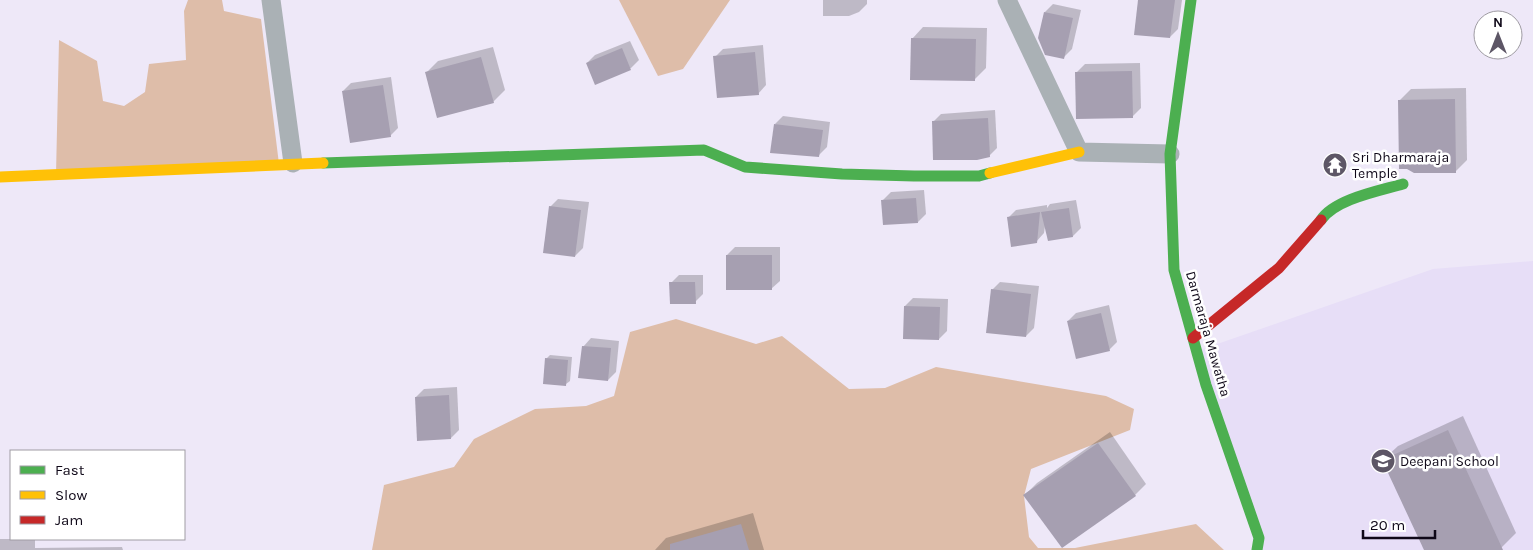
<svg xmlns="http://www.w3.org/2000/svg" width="1533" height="550" viewBox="0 0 1533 550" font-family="Karla,sans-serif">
<rect width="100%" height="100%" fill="#eee8f8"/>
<path fill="#e7def7" d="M1533,261V550H1257L1197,351L1433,269Z"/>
<g fill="#debda9">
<path d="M188,0H222L224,11L261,19L279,164L56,174L59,40L97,61L103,101L124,106L145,92L149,64L186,60L184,11Z"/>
<path d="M619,0H730L683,69L658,76Z"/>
<path d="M676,319L756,344L782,336L849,389L885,388L936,367L1106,396L1134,409L1130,430L1031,469L1024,496L1029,537L1038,548H1075L1196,524L1224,550H372L384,485L454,467L474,439L535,409L586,406L614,396L630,332Z"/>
</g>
<g fill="#0003">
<path d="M823,0H867V4L859,12L849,16H823Z"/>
<path d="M1139,0H1182L1178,29L1170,37Z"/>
<path d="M1053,4L1081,10L1072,49L1064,57L1045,12Z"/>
<path d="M923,27L987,28L986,68L975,79L912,39Z"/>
<path d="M630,41L639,60L631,68L595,83L587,63L595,55Z"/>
<path d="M763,45L766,85L758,94L715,57L723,49Z"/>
<path d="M493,47L505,90L493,102L426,73L438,61Z"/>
<path d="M1140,63L1141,108L1133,116L1077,72L1085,64Z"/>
<path d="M391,77L398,128L390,136L343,91L351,83Z"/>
<path d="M1466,88L1467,160L1455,172L1400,100L1411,89Z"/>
<path d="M995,110L997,148L989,156L933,122L941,114Z"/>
<path d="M783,116L830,122L827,147L819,155L775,124Z"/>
<path d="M924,190L926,214L918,222L883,200L891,192Z"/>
<path d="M558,199L589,202L583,248L575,256L550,207Z"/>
<path d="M1076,200L1081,228L1073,236L1045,226L1044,233L1036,242L1008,218L1016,210L1047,205V208L1050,204Z"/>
<path d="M735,247H780V281L771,289L727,255Z"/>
<path d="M679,275H703V294L695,302L671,283Z"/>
<path d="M1000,282L1039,286L1034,328L1026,336L992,290Z"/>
<path d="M913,298L948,299L947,331L939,339L905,306Z"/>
<path d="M1109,305L1117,342L1109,350L1068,321L1076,313Z"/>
<path d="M591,338L619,341L616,372L608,380L583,347Z"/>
<path d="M550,355L572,357L570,381L566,384L546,359Z"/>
<path d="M457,387L459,430L451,438L416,397L424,389Z"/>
<path d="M1463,416L1516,533L1502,547L1496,550H1425L1383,460L1398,446Z"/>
<path d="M1110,432L1146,484L1135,495H1025L1037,483Z"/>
<path d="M753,513L764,550H655L666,538Z"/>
<path d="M0,539H35V548L122,547L123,550H0Z"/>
</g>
<g fill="#a69fb1">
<path d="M1138,0H1175L1170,38L1134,35Z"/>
<path d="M1044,12L1073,18L1064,59L1045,55L1038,38Z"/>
<path d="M911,38L976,39L975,81L910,80Z"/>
<path d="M622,48L631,70L595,85L586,63Z"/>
<path d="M755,52L759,95L717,98L713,56Z"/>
<path d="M481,57L494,103L437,118L425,72Z"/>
<path d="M1132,71L1133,118L1076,119L1075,72Z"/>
<path d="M383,85L391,137L350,143L342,91Z"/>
<path d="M1455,99L1456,173H1414L1407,169H1399L1398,100Z"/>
<path d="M988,118L990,157L977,160H933L932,121Z"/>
<path d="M774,124L823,130L819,157L770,153Z"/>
<path d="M916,198L918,223L883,225L881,200Z"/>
<path d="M549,206L581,210L575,257L543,253Z"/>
<path d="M1069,208L1073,237L1048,241L1041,212Z"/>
<path d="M1040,212L1037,243L1011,247L1007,217Z"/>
<rect x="726" y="255" width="46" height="35"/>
<path d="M669,282H695L696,304H670Z"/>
<path d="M991,289L1031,294L1026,337L986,333Z"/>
<path d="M904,306L940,307L939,340L903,339Z"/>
<path d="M1101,313L1110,351L1076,359L1067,321Z"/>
<path d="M582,346L611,348L608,381L578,378Z"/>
<path d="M545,358L568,360L566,386L543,384Z"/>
<path d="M449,395L451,439L417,441L415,397Z"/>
<path d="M1448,430L1503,550H1424L1382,460Z"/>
<path d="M1098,443L1136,496L1062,548L1023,495Z"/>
<path d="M741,524L749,550H670V544Z"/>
</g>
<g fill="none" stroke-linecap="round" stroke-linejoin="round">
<g stroke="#aab1b5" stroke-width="19">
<path d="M271,0L293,163"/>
<path d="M1007,0L1079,152L1170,154"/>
</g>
<g stroke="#4caf50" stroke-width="11">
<path d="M1191,0L1170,154L1174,270L1206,385L1259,538L1257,550"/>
<path d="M323,163L704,150L745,167L842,174L914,176H979L990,173"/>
<path d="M1321,220C1335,199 1379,191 1403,184"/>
</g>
<g stroke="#ffc107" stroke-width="11">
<path d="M990,173L1079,152"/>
<path d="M0,177L323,163"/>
</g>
<path stroke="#c62828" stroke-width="11" d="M1193,338L1279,268L1321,220"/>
</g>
<defs>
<symbol id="temple-disc" viewBox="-11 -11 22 22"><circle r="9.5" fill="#5d5666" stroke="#fff"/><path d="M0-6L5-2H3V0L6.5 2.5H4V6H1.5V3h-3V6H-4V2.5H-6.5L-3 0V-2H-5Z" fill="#fff"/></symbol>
<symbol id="school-disc" viewBox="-11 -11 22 22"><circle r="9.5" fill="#5d5666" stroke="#fff"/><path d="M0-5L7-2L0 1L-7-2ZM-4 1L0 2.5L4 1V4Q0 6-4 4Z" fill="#fff"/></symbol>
</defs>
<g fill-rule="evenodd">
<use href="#temple-disc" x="1321" y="151" width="28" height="28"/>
<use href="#school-disc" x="1369" y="447" width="28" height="28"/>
</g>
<g text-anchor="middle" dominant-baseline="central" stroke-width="5" stroke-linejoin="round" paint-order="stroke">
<g font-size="14" fill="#0f0818" stroke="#fff" text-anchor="start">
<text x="1352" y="157">Sri Dharmaraja<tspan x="1352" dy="16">Temple</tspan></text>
<text x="1400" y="461">Deepani School</text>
</g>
<g font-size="14" fill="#0f0818" stroke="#fff">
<text transform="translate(1208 334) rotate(74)">Darmaraja Mawatha</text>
</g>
</g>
<rect x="10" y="450" width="175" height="90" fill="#ffffff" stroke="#9f9ca3"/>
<rect x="20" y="466" width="25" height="8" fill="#4caf50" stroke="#9f9ca3"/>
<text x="55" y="475" font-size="15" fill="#0f0818">Fast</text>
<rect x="20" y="491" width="25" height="8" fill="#ffc107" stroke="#9f9ca3"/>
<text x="55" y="500" font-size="15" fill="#0f0818">Slow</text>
<rect x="20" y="516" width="25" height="8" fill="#c62828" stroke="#9f9ca3"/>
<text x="55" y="525" font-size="15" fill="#0f0818">Jam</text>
<g transform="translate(1498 35)"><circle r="24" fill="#ffffff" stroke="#9f9ca3"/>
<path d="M0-4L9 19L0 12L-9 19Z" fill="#5d5666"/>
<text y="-8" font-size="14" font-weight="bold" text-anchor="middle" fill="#0f0818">N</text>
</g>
<path d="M1363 530v8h72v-8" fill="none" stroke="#0f0818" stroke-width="2.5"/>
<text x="1370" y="530" font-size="15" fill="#0f0818" stroke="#ffffff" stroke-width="4" paint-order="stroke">20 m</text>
</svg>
